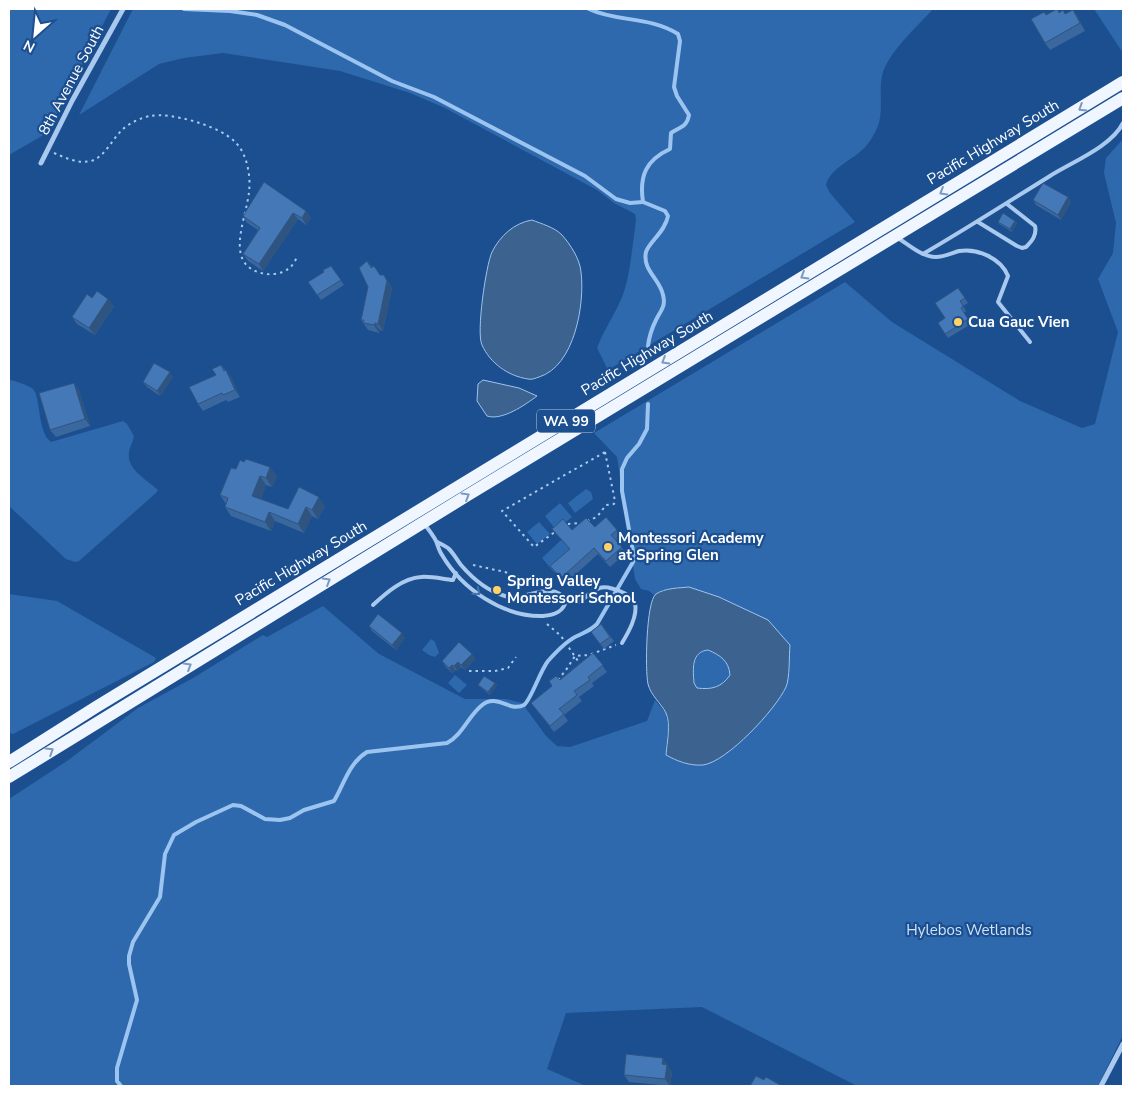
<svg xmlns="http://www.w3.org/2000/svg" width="1132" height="1095" viewBox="0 0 1132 1095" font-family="'Nunito Sans',sans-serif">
<rect width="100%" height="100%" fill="#1b4f8f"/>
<g fill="#2e69ad">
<path d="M9,9H111L47,133L9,155Z"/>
<path d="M133,9H933C918,26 887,53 882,76C878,97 886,116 873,136C870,141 866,147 861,151C849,162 831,168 826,185L830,193L855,222L608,370L597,348C605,326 620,308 626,285C631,264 633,242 636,220L635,214L614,203L597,190L445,108L410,93L340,71L223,53L184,58L159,64L79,115Z"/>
<path d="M1094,9H1123V53Z"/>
<path d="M1123,139V1035L1098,1086H857L702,1007L566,1013L547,1069L586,1086H366L363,1085L362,1086H9V799L67,761L138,708L193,678L263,635L267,637L323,606L379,654L465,699H506L522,703L546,736L557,746L570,747L647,721L655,700L666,713L668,727L666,755L787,686L663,590L654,595L649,591L641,589L635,579L617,457L594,433L845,282L892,322L1020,401L1082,428L1095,424L1118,332L1098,279L1113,253L1116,223L1104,173L1106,158Z"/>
<path d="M11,380C18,382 28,385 33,389C41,396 37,432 51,442L123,421L127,424L134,436C133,442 130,446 129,452C126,469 147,480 158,490L156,493L79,561L75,562L66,559L9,506V381Z"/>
<path d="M586,489L591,492L593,499L575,513L568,503Z"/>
<path d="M560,503L572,517L556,530L545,516Z"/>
<path d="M539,522L550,534L537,544L527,532Z"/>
<path d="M561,540L575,553L554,572L542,558Z"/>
<path d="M9,594L57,601L156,658L154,662L13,734L9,733Z"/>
<path d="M431,639L435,642L439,653L435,657L429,655L422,650Z"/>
<path d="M708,650C720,655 729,661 730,675C722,687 712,690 697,688L694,683C693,670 692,652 708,650Z"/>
<path d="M455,675L467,685L459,693L448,683Z"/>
</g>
<g fill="#3c6290" stroke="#9cc4f0" fill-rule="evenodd">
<path d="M532,220C542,224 554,227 562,235C570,244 580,259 581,272C585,303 575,366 539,377C536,378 532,380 528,379C508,376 490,363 482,345C476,333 486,265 492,252C500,236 514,223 532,220Z"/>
<path d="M483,380L519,388L537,396C525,405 502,421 487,416L477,401L478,384Z"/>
<path d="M689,587L719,597L768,620L790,645C789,655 790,678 786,687C776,709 727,762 703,765C689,766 677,761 666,755C667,742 671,724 666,713C661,703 651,696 648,684C645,671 646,601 656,594C665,588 679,588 689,587ZM708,650C720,655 729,661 730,675C722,687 712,690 697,688L694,683C693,669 691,652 708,650Z"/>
</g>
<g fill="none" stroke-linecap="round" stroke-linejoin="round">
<g stroke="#9cc4f0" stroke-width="4">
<path d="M184,9L230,11L257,15L285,25L392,81L434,97L585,176L616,199L630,203L643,202"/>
<path d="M589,9C616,22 649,16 678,34L680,41L674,87L677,96L689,115C687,127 680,127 671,133L670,149C646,160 639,176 643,202L665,211L668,216C665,232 649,242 646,252C642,270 660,279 663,295C666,306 661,310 656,320C652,328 649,337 648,346"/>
<path d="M121,1086L117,1081V1068L137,1000L129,964V956L133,942L160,897L165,854L174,835L196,822L233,805L241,806L265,819L280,820L290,818L304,810L334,801C344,784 349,763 367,752L447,743C462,735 468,717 481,706C497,692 509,713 524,705C531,700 540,671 548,661C556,652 566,641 577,636C585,632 590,631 597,624L633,562L634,557L622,491V469L627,458L639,444L647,429L648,404"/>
</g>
<g stroke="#a9c9ee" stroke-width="2" stroke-dasharray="2.5 4" stroke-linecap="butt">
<path d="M54,153C66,158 78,164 91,161C105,157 112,139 123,129C130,123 140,118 150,116C171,112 220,126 235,142C247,153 251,176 249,192C246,221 222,267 266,274C272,275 284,273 288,269C292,267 295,261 297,257"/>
<path d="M605,452L615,501L614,504L606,505L597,517L582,523L566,524L534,547L502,511Z"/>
<path d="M473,565L505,572L538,584"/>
<path d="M547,624L561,636L580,664"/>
<path d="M469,671H495L508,668L516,657"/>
<path d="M558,680L566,670L575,656L589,655L616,645"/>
</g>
<g stroke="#a9c9ee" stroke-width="4">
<path d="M978,222L1017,246L1022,248L1026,247C1032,241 1037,235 1035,226L1007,204"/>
<path d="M898,238C909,245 922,257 936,257C943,257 952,253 959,251C977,248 1001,258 1008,276L998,302L1030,342"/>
<path d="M923,254C966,229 1008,202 1050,176C1072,162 1111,147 1123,123"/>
<path d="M425,525C429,530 433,535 436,541C438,546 439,551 442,555C462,589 503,617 543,616C554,615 564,612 566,600C551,579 525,602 505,596C487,591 473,579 461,565C457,560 454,554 449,549C446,546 440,544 436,541"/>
<path d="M566,600L580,602C597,586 602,583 624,593C629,596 633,598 635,603C638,616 628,633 622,643"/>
<path d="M373,605C386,593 403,578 421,577C431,576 443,579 453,580L456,573"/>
</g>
<g stroke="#a9c9ee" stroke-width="5">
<path d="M41,163L72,101L123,9"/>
<path d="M1101,1086L1123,1044"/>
</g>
<g stroke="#f0f6ff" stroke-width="12">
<path d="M9,762L96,707L1123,82"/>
<path d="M9,777L468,495L1123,98"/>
</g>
</g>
<g fill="#3a679d">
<path d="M1057,9L1060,12L1065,14L1073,10L1078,17L1085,31L1050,50L1045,43L1044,12L1047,15Z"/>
<path d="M1068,197L1071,202L1061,220L1036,205L1033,200Z"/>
<path d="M306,211L311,218L306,225L298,219L263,271L248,261L243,254L258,230L247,223L243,216Z"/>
<path d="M1015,221L1017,223L1012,232L999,224L998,222Z"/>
<path d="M367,261L372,267L380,275H384L392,288L383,331L380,330L379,333L368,330L361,320L368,287Z"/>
<path d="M331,266L344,285L321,300L308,282L324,272Z"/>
<path d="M958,288L968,303L963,306L966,311L964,313L971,324L948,338L938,323L945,318Z"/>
<path d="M92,298L114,306L95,335L77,324L72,317Z"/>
<path d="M221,365L231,377L240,397L228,402L226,400L203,411L198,404Z"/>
<path d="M173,377L160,396L147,387L143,382Z"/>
<path d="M74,383L79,390L90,426L56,437L50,430Z"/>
<path d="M236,469L277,476L272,487L266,485L261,499L288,509L325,506L318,519L312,516L304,533L275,521L271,531L231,516L225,507L226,504L220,495Z"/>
<path d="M595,527L617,530L621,535L616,540L626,553L610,567L598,554L565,584L550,566L569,549L552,529L572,530Z"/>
<path d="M601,624L614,641L604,649L591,632Z"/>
<path d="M369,626L405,638L396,650L372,631Z"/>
<path d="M593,653L607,672L592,683L594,686L579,697L582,701L564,715L568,721L554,732L531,703Z"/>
<path d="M472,654L475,659L465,670L461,667L457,671L455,670L452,673L445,666L442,661Z"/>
<path d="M495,683L497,685L490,695L480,687L478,685Z"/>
<path d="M668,1065V1067L672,1072L670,1086L629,1082L624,1075Z"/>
</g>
<g fill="#305480">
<path d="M1073,10L1078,17L1085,31L1080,23Z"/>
<path d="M1068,197L1071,202L1061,220L1058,215Z"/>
<path d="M306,211L311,218L306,225L302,218Z"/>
<path d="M293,213L298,219L263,271L259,264Z"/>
<path d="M1015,221L1017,223L1012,232L1010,229Z"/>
<path d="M384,275L392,288L383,331L378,324Z"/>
<path d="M108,299L114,306L95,335L89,328Z"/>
<path d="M375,323L380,330L379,333L374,325Z"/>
<path d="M226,370L231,377L240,397L235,390Z"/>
<path d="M170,372L173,377L160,396L157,391Z"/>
<path d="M74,383L79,390L90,426L85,419Z"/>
<path d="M270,467L277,476L272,487L266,478Z"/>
<path d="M260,476L266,485L259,505L252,496Z"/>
<path d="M319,497L325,506L318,519L312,510Z"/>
<path d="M306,507L312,516L304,533L298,524Z"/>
<path d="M269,512L275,521L271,531L265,522Z"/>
<path d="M402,633L405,638L396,650L392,645Z"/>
<path d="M472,654L475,659L465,670L461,665Z"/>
<path d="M458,662L461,667L457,671L454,666Z"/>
<path d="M452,665L455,670L452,673L449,668Z"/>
<path d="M495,683L497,685L490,695L488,692Z"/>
<path d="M663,1058L668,1065V1067L672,1072L670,1086L665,1079L662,1064Z"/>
</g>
<g fill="#4478b7" stroke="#305480">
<path d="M1057,9L1059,13L1063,10L1065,14L1073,10L1080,23L1045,43L1031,19L1044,12L1046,15Z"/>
<path d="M264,182L306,211L302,218L293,213L259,264L243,254L260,228L243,216Z"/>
<path d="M1043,183L1068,197L1058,215L1033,200Z"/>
<path d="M1003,213L1015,221L1010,229L998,222Z"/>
<path d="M367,261L371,268L374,266L380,275H384L387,281L378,324L375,323L374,325L363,323L364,320H361L368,287L359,268Z"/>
<path d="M331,266L341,280L317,295L308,282L324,272L323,270Z"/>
<path d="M958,288L965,298L960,301L963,306L961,308L968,319L945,334L938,323L945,318L935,303Z"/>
<path d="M97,291L108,299L89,328L72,317L87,294L92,298Z"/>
<path d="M154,363L170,372L157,391L143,382Z"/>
<path d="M221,365L224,371L226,370L235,390L223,395L222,393L198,404L189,387L216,375L212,369Z"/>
<path d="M74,383L85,419L50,430L39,393Z"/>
<path d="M246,459L270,467L266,478L260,476L252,496L288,509L299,487L319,497L312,510L306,507L298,524L269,512L265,522L225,507L228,498L220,495L231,468L236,469L240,460L244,462Z"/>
<path d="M606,517L617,530L611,535L622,547L606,561L594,548L561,578L550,566L570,549L552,529L563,519L572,530L586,518L595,527Z"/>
<path d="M378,614L402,633L392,645L369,626Z"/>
<path d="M601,624L610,637L600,644L591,632Z"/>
<path d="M459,642L472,654L461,665L458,662L454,666L452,665L449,668L442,661Z"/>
<path d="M593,653L603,665L588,677L590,680L574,691L577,695L559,709L564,714L550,726L531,703L552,686L549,681L556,676L560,680Z"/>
<path d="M484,676L495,683L488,692L478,685Z"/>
<path d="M626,1054L663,1058L662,1064L667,1065L665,1079L624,1075Z"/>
<path d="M756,1076L764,1080L766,1077L782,1086H750Z"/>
</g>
<defs><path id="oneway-chevron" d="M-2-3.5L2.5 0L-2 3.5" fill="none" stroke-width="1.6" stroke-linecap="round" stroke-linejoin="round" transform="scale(1.25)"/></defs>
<g stroke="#7b9ac1">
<use href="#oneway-chevron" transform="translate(1082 108) rotate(148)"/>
<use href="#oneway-chevron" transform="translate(943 192) rotate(149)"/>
<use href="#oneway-chevron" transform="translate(804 276) rotate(149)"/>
<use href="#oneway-chevron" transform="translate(665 361) rotate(149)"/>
<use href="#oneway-chevron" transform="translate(466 496) rotate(-31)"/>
<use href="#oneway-chevron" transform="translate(327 581) rotate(-31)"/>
<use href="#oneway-chevron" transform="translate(188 666) rotate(-31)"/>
<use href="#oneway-chevron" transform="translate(50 751) rotate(-32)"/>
</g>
<use stroke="#4674ac" href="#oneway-chevron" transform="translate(477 592) rotate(39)"/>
<g fill="#ffd166" stroke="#1b4f8f" stroke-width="2">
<circle cx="958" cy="322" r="5"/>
<circle cx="608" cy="547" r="5"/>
<circle cx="497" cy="590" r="5"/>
</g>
<g text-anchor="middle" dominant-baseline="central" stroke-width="4.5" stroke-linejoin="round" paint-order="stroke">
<rect fill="#1b4f8f" stroke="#bbcadd" stroke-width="1" x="537" y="409.5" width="58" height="23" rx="4"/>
<g font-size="14" font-weight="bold" fill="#fff">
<text x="566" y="421">WA 99</text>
</g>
<g font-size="15" fill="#fff" stroke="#1b4f8f">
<text transform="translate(71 80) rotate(-62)">8th Avenue South</text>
<text transform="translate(993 142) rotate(-31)">Pacific Highway South</text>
<text transform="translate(647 353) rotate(-31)">Pacific Highway South</text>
<text transform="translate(301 563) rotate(-31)">Pacific Highway South</text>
</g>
<g font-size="15" font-weight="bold" fill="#fff" stroke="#1b4f8f" text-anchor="start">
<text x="968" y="322">Cua Gauc Vien</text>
<text x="618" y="538">Montessori Academy<tspan x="618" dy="17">at Spring Glen</tspan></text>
<text x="507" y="581">Spring Valley<tspan x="507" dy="17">Montessori School</tspan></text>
</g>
<g font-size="15" fill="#cfe3fa" stroke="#1b4f8f">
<text x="969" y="930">Hylebos Wetlands</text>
</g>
</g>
<rect width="1132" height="1095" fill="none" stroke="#ffffff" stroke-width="20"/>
<g transform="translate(35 35) rotate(207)" stroke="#1b4f8f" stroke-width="4" paint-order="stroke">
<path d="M0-4L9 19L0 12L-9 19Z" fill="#ffffff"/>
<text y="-8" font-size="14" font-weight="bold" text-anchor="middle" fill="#ffffff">N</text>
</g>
</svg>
